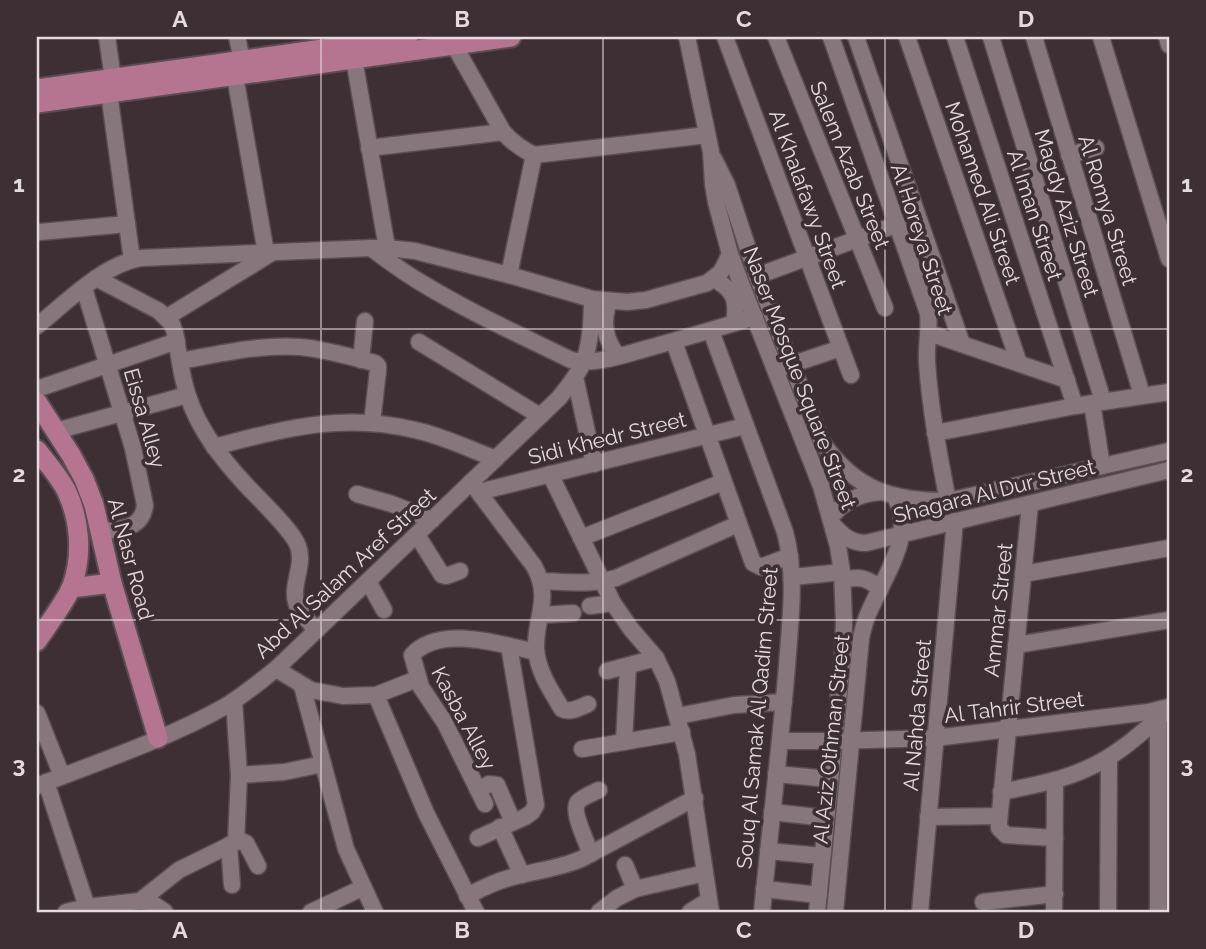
<svg xmlns="http://www.w3.org/2000/svg" width="1206" height="949" viewBox="0 0 1206 949" font-family="Raleway,sans-serif">
<rect width="100%" height="100%" fill="#3d2f34"/>
<g fill="none" stroke-linecap="round" stroke-linejoin="round">
<defs>
<g id="minor">
<path d="M107,37L113,79"/>
<path d="M237,37L242,60"/>
<path d="M687,37L711,152L713,184L716,202L730,254L742,286L821,486L838,546L842,572L844,621L843,652L817,912"/>
<path d="M725,37L851,375"/>
<path d="M776,37L885,308"/>
<path d="M831,37L928,313C930,329 926,345 927,362C930,408 939,455 948,501"/>
<path d="M856,37L962,344"/>
<path d="M907,37L1019,363"/>
<path d="M955,37L1075,406"/>
<path d="M991,37L1103,401"/>
<path d="M1034,37L1142,395"/>
<path d="M1101,37L1169,259"/>
<path d="M1167,37L1169,45"/>
<path d="M454,45L503,132C513,143 521,149 534,155"/>
<path d="M354,59L387,248"/>
<path d="M235,76L266,253"/>
<path d="M109,93L132,260"/>
<path d="M369,148L503,132"/>
<path d="M1069,155L1096,148"/>
<path d="M714,159L727,185L757,276L822,442C855,490 892,501 948,501L1169,451"/>
<path d="M40,232L127,224"/>
<path d="M371,248C387,260 403,272 420,282C469,312 520,335 571,360C596,365 620,356 645,349C682,339 718,328 755,317"/>
<path d="M509,275L534,155L707,135"/>
<path d="M757,276L898,224"/>
<path d="M96,278L159,311L172,324L175,333C179,354 181,376 188,396C199,430 222,459 246,485C259,499 293,531 298,546C306,567 287,589 299,609C303,617 311,623 316,630"/>
<path d="M714,279C734,290 738,300 734,323"/>
<path d="M84,288L133,448L145,505C142,530 121,528 100,532"/>
<path d="M609,301C602,322 604,339 618,356"/>
<path d="M167,317L270,254"/>
<path d="M37,326C67,302 102,265 141,258L371,248H387L415,251L509,275L592,299L627,302L646,300L707,283L721,272L730,254"/>
<path d="M711,331L785,532C797,577 790,621 787,666C780,748 770,830 762,912"/>
<path d="M929,333L1067,380"/>
<path d="M419,342L540,416"/>
<path d="M674,342L753,563L761,567L790,556"/>
<path d="M361,360L365,321"/>
<path d="M180,361C219,354 261,344 300,347C325,349 350,357 375,363L378,366V370L372,423"/>
<path d="M781,368L841,348"/>
<path d="M575,377L594,464"/>
<path d="M37,389L177,341"/>
<path d="M1092,403L1102,466"/>
<path d="M56,431L187,395"/>
<path d="M935,433L1075,406L1169,392"/>
<path d="M214,447C284,429 342,412 415,430C443,436 469,449 496,459"/>
<path d="M550,474L613,603L631,629L656,658L667,681L687,754L711,912"/>
<path d="M471,482L534,566C552,599 535,616 536,648C537,670 551,691 562,709C570,713 579,708 588,704"/>
<path d="M479,492L745,426"/>
<path d="M357,494L392,504L432,520"/>
<path d="M1030,504L999,822V828L1006,835L1055,838"/>
<path d="M831,517C844,501 860,493 881,492"/>
<path d="M833,525C843,536 851,543 866,543L1169,470"/>
<path d="M417,535L442,575L446,576L460,571"/>
<path d="M581,538L723,482"/>
<path d="M1023,574L1169,548"/>
<path d="M793,577L842,572"/>
<path d="M368,581L384,610"/>
<path d="M541,581C566,582 592,585 616,578L738,524"/>
<path d="M843,581C857,575 870,578 880,590"/>
<path d="M590,606L613,603"/>
<path d="M541,615L573,613"/>
<path d="M1016,645L1169,620"/>
<path d="M276,669L311,690L343,696L376,695L417,679"/>
<path d="M607,671L656,658"/>
<path d="M302,686L346,849L375,912"/>
<path d="M376,695L426,813L476,912"/>
<path d="M234,701L239,775L236,842"/>
<path d="M37,713L62,776"/>
<path d="M678,716L734,705L784,702"/>
<path d="M780,741H834L935,738L1148,712L1169,707"/>
<path d="M624,742L628,666"/>
<path d="M582,749L682,732"/>
<path d="M776,774L830,779"/>
<path d="M239,775L284,772L323,764"/>
<path d="M46,782L87,907"/>
<path d="M37,786C98,762 167,739 224,707C243,696 259,682 276,669L559,398C567,388 576,377 582,365C591,346 592,320 592,299"/>
<path d="M478,790L489,784L497,785L513,822"/>
<path d="M1001,792C1030,786 1060,781 1086,769C1115,757 1138,736 1162,715"/>
<path d="M485,804L445,723L421,687L412,655C440,624 502,645 536,652"/>
<path d="M772,812L826,818"/>
<path d="M928,817L999,816"/>
<path d="M500,827L522,875"/>
<path d="M478,838L525,817L532,812L536,805L509,646"/>
<path d="M229,845L232,885"/>
<path d="M768,851L822,856"/>
<path d="M591,854C587,843 571,811 578,802C582,797 593,793 599,790"/>
<path d="M625,865L635,889"/>
<path d="M764,889L819,895"/>
<path d="M467,896C481,889 494,882 509,878C533,871 558,869 581,859L695,798"/>
<path d="M140,901L179,870L236,842L241,841L246,843L258,866"/>
<path d="M983,902L1055,894"/>
<path d="M66,912L87,907L140,901L150,902L165,912"/>
<path d="M311,912L362,888"/>
<path d="M599,912L617,898L635,889L705,873"/>
<path d="M690,912L709,900"/>
<path d="M835,912L861,638C863,629 865,620 869,612C884,576 916,536 895,497"/>
<path d="M920,912L955,521"/>
<path d="M1054,912L1055,780"/>
<path d="M1108,912L1109,758"/>
<path d="M1158,912V719"/>
</g>
<g id="major">
<path d="M37,89L408,37"/>
<path d="M37,103L511,37"/>
<path d="M37,402L71,455L84,479L94,505L112,583L158,738"/>
<path d="M37,450C47,463 58,475 66,490C80,519 83,555 72,586C66,601 47,626 37,641"/>
<path d="M71,588L112,583"/>
</g>
</defs>
<use href="#minor" stroke="#5a4e52" stroke-width="19"/>
<use href="#major" stroke="#5a4e52" stroke-width="23"/>
<use href="#minor" stroke="#87767c" stroke-width="16"/>
<use href="#major" stroke="#b57590" stroke-width="19"/>
</g>
<path fill="none" stroke="#e5dbde" stroke-width="2" stroke-opacity="0.55" d="M321,37V912M603,37V912M885,37V912M37,329H1169M37,620H1169"/>
<g text-anchor="middle" dominant-baseline="central" stroke-width="7" stroke-linejoin="round" paint-order="stroke">
<g font-size="21" fill="#e5dbde" stroke="#3d2f34">
<text transform="translate(850 165) rotate(68)">Salem Azab Street</text>
<text transform="translate(983 193) rotate(71)">Mohamed Ali Street</text>
<text transform="translate(808 199) rotate(70)">Al Khalafawy Street</text>
<text transform="translate(1108 210) rotate(73)">Al Romya Street</text>
<text transform="translate(1067 213) rotate(73)">Magdy Aziz Street</text>
<text transform="translate(1035 215) rotate(72)">Al Iman Street</text>
<text transform="translate(922 239) rotate(72)">Al Horeya Street</text>
<text transform="translate(800 378) rotate(69)">Naser Mosque Square Street</text>
<text transform="translate(145 418) rotate(74)">Eissa Alley</text>
<text transform="translate(607 438) rotate(-14)">Sidi Khedr Street</text>
<text transform="translate(994 491) rotate(-14)">Shagara Al Dur Street</text>
<text transform="translate(131 559) rotate(75)">Al Nasr Road</text>
<text transform="translate(345 573) rotate(-43)">Abd Al Salam Aref Street</text>
<text transform="translate(998 610) rotate(-84)">Ammar Street</text>
<text transform="translate(1014 707) rotate(-7)">Al Tahrir Street</text>
<text transform="translate(917 715) rotate(-85)">Al Nahda Street</text>
<text transform="translate(464 718) rotate(62)">Kasba Alley</text>
<text transform="translate(757 718) rotate(-85)">Souq Al Samak Al Qadim Street</text>
<text transform="translate(831 739) rotate(-84)">Al Aziz Othman Street</text>
</g>
</g>
<rect width="1206" height="949" fill="none" stroke="#3d2f34" stroke-width="77"/>
<rect x="38" y="38" width="1130" height="873" fill="none" stroke="#e5dbde" stroke-width="2.5"/>
<g font-size="23" text-anchor="middle" font-weight="bold" fill="#e5dbde">
<text x="180" y="27">A</text>
<text x="462" y="27">B</text>
<text x="744" y="27">C</text>
<text x="1026" y="27">D</text>
<text x="19" y="192">1</text>
<text x="1187" y="192">1</text>
<text x="19" y="482">2</text>
<text x="1187" y="482">2</text>
<text x="19" y="773">3</text>
<text x="1187" y="773">3</text>
<text x="180" y="938">A</text>
<text x="462" y="938">B</text>
<text x="744" y="938">C</text>
<text x="1026" y="938">D</text>
</g>
</svg>
